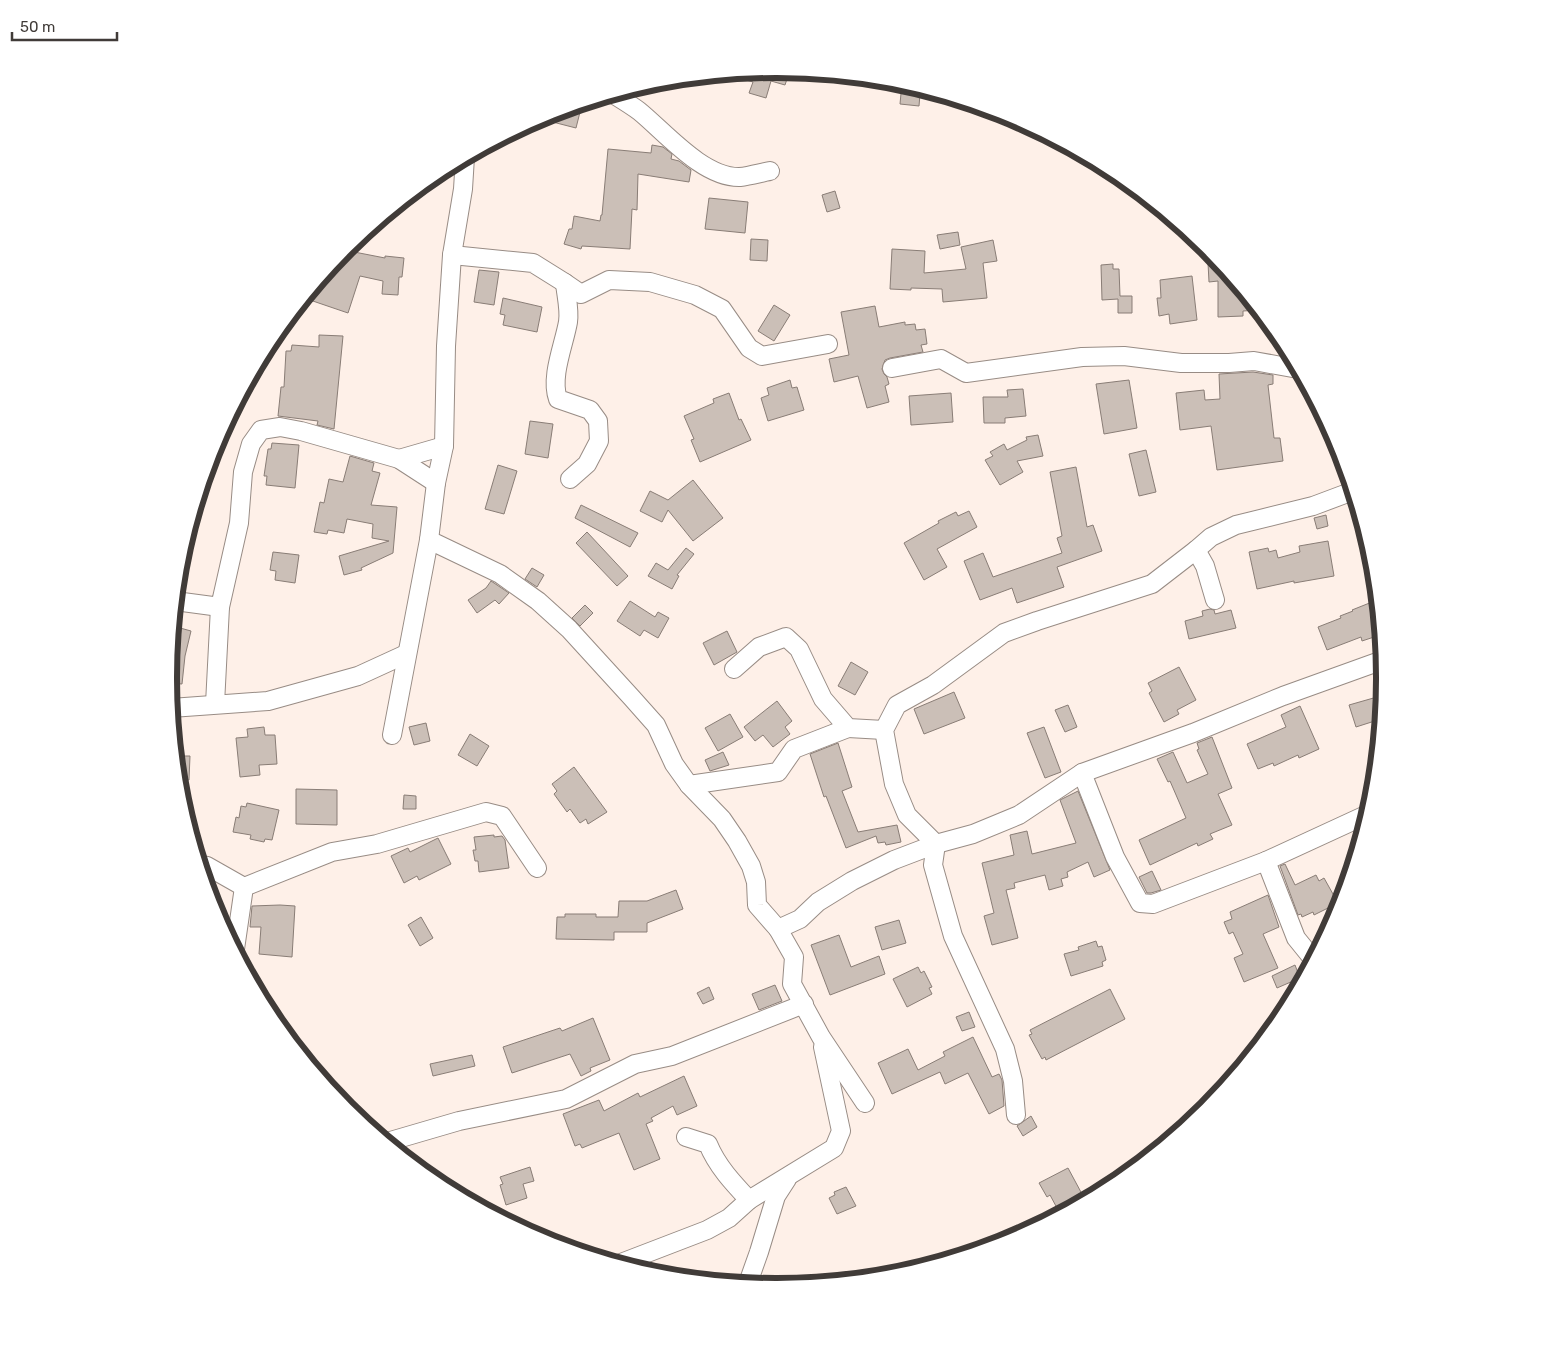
<svg xmlns="http://www.w3.org/2000/svg" width="1553" height="1355" viewBox="0 0 1553 1355" font-family="Rubik,sans-serif">
<rect width="100%" height="100%" fill="#fef0e8"/>
<g fill="#cbbfb7" stroke="#897d76">
<path d="M777,69L790,70L785,85L771,81L766,98L749,93L753,82L725,74Z"/>
<path d="M902,83L916,87V94H920L919,106L900,104Z"/>
<path d="M574,106L581,108L576,128L537,118Z"/>
<path d="M652,145L663,147L672,154L671,159L679,161L691,170L689,182L638,174L637,210L632,209L630,249L582,246L581,249L564,244L569,229H572L574,216L600,221L601,215H602L608,149L651,153Z"/>
<path d="M835,191L840,208L827,212L822,195Z"/>
<path d="M709,198L748,202L745,233L705,229Z"/>
<path d="M958,232L960,245L940,249L937,235Z"/>
<path d="M751,239L768,240L767,261L750,260Z"/>
<path d="M993,240L997,261L983,263L987,298L943,302L942,289L911,288V290L890,289L892,249L925,251L924,273L966,269L961,247Z"/>
<path d="M344,250L385,258V256L404,258L402,277H399L398,295L382,294L383,281L360,276L348,313L304,298Z"/>
<path d="M1210,251L1233,279L1234,288L1240,287L1259,310L1243,311V316L1218,317V281L1209,282L1208,263H1211Z"/>
<path d="M1113,264V269H1119L1120,296H1132V313H1118V299L1102,300L1101,265Z"/>
<path d="M479,270L499,272L494,305L474,302Z"/>
<path d="M1192,276L1197,320L1170,324L1169,314L1159,316L1157,298H1161L1160,280Z"/>
<path d="M503,298L542,307L537,332L503,325L505,315L500,314Z"/>
<path d="M774,305L790,315L774,341L758,331Z"/>
<path d="M875,306L879,327L905,322V325L915,324L916,330L925,329L927,344L921,345L923,352L890,358L885,360L882,369L884,374L887,377L889,384L885,386L889,402L867,408L858,376L834,382L829,359L849,355L841,312Z"/>
<path d="M319,335L343,336L334,429L317,425L318,421L278,416L281,387H284L286,351H291L292,345L319,347Z"/>
<path d="M1253,372L1273,375V384L1268,385L1274,438H1280L1283,461L1217,470L1211,426L1180,430L1176,393L1204,390L1205,400L1220,399L1219,374Z"/>
<path d="M790,380L792,388L797,387L804,410L768,421L761,398L769,395L767,388Z"/>
<path d="M1129,380L1137,428L1104,434L1096,384Z"/>
<path d="M1023,389L1026,416L1005,418V423H984L983,397H1008L1007,390Z"/>
<path d="M729,393L739,420L741,419L751,440L700,462L691,440L694,439L684,416L714,403L713,399Z"/>
<path d="M951,393L953,422L911,425L909,396Z"/>
<path d="M530,421L553,424L548,458L525,454Z"/>
<path d="M1038,435L1043,456L1017,461L1023,472L1000,485L985,460L993,456L990,452L1004,444L1007,450L1027,440L1026,437Z"/>
<path d="M272,443L299,445L295,488L266,485L267,476H264L268,449H271Z"/>
<path d="M1146,450L1156,492L1139,496L1129,454Z"/>
<path d="M350,456L374,463L372,471L380,473L371,505L397,507L393,553L361,568L362,570L344,575L339,556L389,541L372,538L373,524L347,519L344,533L328,530L327,534L314,532L320,502L324,503L329,479L343,482Z"/>
<path d="M498,465L517,471L504,514L485,509Z"/>
<path d="M1076,467L1087,527L1093,525L1102,551L1057,567L1064,587L1017,603L1012,588L980,600L964,561L983,553L993,577L1062,553L1057,538L1062,536L1050,472Z"/>
<path d="M693,480L723,518L693,541L668,510L662,522L640,511L650,491L668,500Z"/>
<path d="M581,505L638,533L630,547L575,518Z"/>
<path d="M969,511L977,527L937,549L947,567L924,580L904,543L939,523L938,521L956,512L958,516Z"/>
<path d="M1326,515L1328,526L1317,529L1314,518Z"/>
<path d="M587,532L628,576L617,586L576,543Z"/>
<path d="M1328,541L1334,576L1294,583V581L1257,589L1249,552L1268,548L1269,552L1276,550L1278,558L1300,552L1299,546Z"/>
<path d="M686,548L694,554L677,575L679,576L672,589L648,576L656,563L668,570Z"/>
<path d="M273,552L299,555L295,583L275,580L276,571L270,570Z"/>
<path d="M532,568L544,575L537,587L525,579Z"/>
<path d="M491,581L509,593L499,604L495,600L477,613L468,600L486,588Z"/>
<path d="M630,601L655,617L658,612L669,618L658,638L644,630L640,636L617,621Z"/>
<path d="M1372,602L1380,623V629L1373,632L1374,637L1362,641L1361,637L1327,650L1318,627L1341,618L1340,616L1353,611L1352,610Z"/>
<path d="M585,605L593,613L580,626L572,618Z"/>
<path d="M1210,609L1214,610L1215,614L1231,610L1236,628L1189,639L1185,621L1203,616L1202,611Z"/>
<path d="M173,626L191,631L185,656L182,684L168,683Z"/>
<path d="M727,631L737,652L714,665L703,643Z"/>
<path d="M851,662L868,672L855,695L838,686Z"/>
<path d="M1179,667L1196,700L1177,710L1179,714L1164,722L1149,693L1152,691L1148,683Z"/>
<path d="M954,692L965,718L924,734L914,709Z"/>
<path d="M1384,695L1381,719L1356,727L1349,705Z"/>
<path d="M777,701L792,721L785,727L790,734L773,747L763,735L755,741L744,727Z"/>
<path d="M1068,705L1077,727L1065,732L1055,710Z"/>
<path d="M1300,706L1319,749L1299,758L1298,755L1274,766L1273,763L1258,769L1247,744L1286,727L1281,715Z"/>
<path d="M730,714L743,737L718,751L705,728Z"/>
<path d="M426,723L430,741L414,745L409,727Z"/>
<path d="M264,727L265,735H275L277,764L259,765L260,775L240,777L236,738L248,737L247,729Z"/>
<path d="M1044,727L1061,772L1045,778L1027,733Z"/>
<path d="M470,734L489,746L477,766L458,755Z"/>
<path d="M1212,737L1232,788L1218,794L1232,825L1210,834L1213,839L1198,846L1197,843L1150,865L1139,840L1186,818L1170,781L1168,782L1157,759L1173,752L1187,783L1208,774L1197,750L1199,749L1197,743Z"/>
<path d="M838,743L852,787L842,791L858,832L897,825L901,842L886,845L885,842L878,843L876,836L846,848L826,796L824,797L810,754Z"/>
<path d="M723,752L729,765L710,771L705,760Z"/>
<path d="M175,756H190L189,780H178Z"/>
<path d="M574,767L607,812L588,824L586,819L580,823L570,809L567,812L554,794L557,791L552,784Z"/>
<path d="M296,789L337,790V825L296,824Z"/>
<path d="M1078,791L1110,870L1094,877L1088,862L1067,872L1068,877L1061,879L1063,886L1049,890L1045,875L1014,883L1015,888L1006,890L1018,938L992,945L984,916L994,913L982,863L1014,855L1010,835L1027,831L1032,854L1076,843L1060,800Z"/>
<path d="M404,795L416,796V809H403Z"/>
<path d="M247,803L279,810L272,840L265,839L264,842L250,839L251,835L233,832L236,817L239,818L241,806L246,807Z"/>
<path d="M494,835V837L502,836L505,840L509,868L479,872L478,861H475L473,850H476L474,837Z"/>
<path d="M438,838L451,864L419,880L417,876L404,883L391,856L408,848L410,852Z"/>
<path d="M1285,864L1295,885L1316,875L1319,881L1324,878L1338,903L1314,915L1313,912L1302,917L1301,914L1298,915L1280,866Z"/>
<path d="M1152,871L1161,890L1151,893H1147L1139,877Z"/>
<path d="M676,890L683,909L647,923V932H614V940L556,939L557,917H565V914H596V917H618L619,901H647Z"/>
<path d="M1268,895L1279,927L1263,934L1278,968L1244,982L1234,958L1243,954L1233,932L1229,934L1224,922L1232,919L1230,912Z"/>
<path d="M280,905L295,906L292,957L259,954L261,927H250L252,906Z"/>
<path d="M421,917L433,938L420,946L408,925Z"/>
<path d="M899,920L906,943L882,950L875,927Z"/>
<path d="M839,935L851,967L879,956L885,974L830,995L811,945Z"/>
<path d="M1096,941L1098,947L1102,946L1106,960L1102,962L1103,966L1071,976L1064,954L1079,950L1078,947Z"/>
<path d="M1295,965L1300,978L1277,988L1272,976Z"/>
<path d="M918,967L921,973L924,971L932,987L929,988L932,994L907,1007L893,979Z"/>
<path d="M775,985L782,1001L759,1010L752,994Z"/>
<path d="M709,987L714,999L703,1004L697,993Z"/>
<path d="M1110,989L1125,1019L1046,1060L1045,1057L1042,1059L1029,1035L1032,1034L1030,1030Z"/>
<path d="M969,1012L975,1027L962,1031L956,1017Z"/>
<path d="M593,1018L610,1060L590,1068L591,1071L581,1076L570,1054L512,1073L503,1047L560,1028L562,1031Z"/>
<path d="M973,1037L992,1077L999,1074L1002,1080L1004,1106L989,1114L968,1073L945,1084L940,1072L892,1094L878,1063L908,1049L918,1070L945,1056L943,1052Z"/>
<path d="M472,1055L475,1066L433,1076L430,1064Z"/>
<path d="M684,1076L697,1106L677,1115L673,1106L651,1118L653,1121L646,1124L660,1159L634,1170L619,1133L582,1148L580,1144L575,1146L563,1114L599,1100L604,1111L638,1093L640,1097Z"/>
<path d="M1031,1116L1037,1127L1023,1136L1017,1126Z"/>
<path d="M530,1167L534,1181L523,1184L527,1198L506,1205L500,1185L503,1184L500,1177Z"/>
<path d="M1068,1168L1082,1194L1057,1208L1050,1195L1047,1197L1039,1183Z"/>
<path d="M846,1187L856,1206L837,1214L829,1198L835,1195L834,1192Z"/>
</g>
<g fill="none" stroke-linecap="round" stroke-linejoin="round">
<defs>
<g id="minor">
<path d="M613,94C621,99 631,105 639,111C665,132 703,178 740,177C749,176 760,173 770,171"/>
<path d="M452,255L533,263L565,283L581,294L609,280L650,282L695,295L722,309L749,348L762,356L828,344"/>
<path d="M565,283C566,295 570,310 568,322C564,345 550,377 558,399L590,410L598,421L599,441L587,464L570,479"/>
<path d="M892,368L941,359L966,373L1082,357L1124,356L1181,363H1229L1254,361L1298,369"/>
<path d="M399,459L444,446"/>
<path d="M429,540L500,574L538,601L569,629L632,698L656,725L674,764L689,785L722,819L737,841L751,866L756,882L757,905L778,929"/>
<path d="M1215,600L1205,566L1196,550L1211,537L1236,525L1313,506L1353,491"/>
<path d="M175,601L220,607L239,523L243,472L251,444L261,430L280,427L301,431L399,459L436,483"/>
<path d="M734,669L759,647L786,637L799,649L823,699L848,728L884,730"/>
<path d="M215,704L220,607"/>
<path d="M171,708L268,701L358,676L406,654"/>
<path d="M392,735L429,540L436,483L444,446L446,346L452,255L463,189L465,157"/>
<path d="M1082,773L1115,857L1140,903L1153,904L1266,861L1368,814"/>
<path d="M689,785L778,772L794,749L848,728"/>
<path d="M1266,861L1296,938L1313,959"/>
<path d="M200,865L207,866L244,887"/>
<path d="M235,949L244,887L332,852L377,844L486,812L502,816L537,868"/>
<path d="M865,1103L821,1037L792,984L794,957L778,929L800,919L818,902L852,881L894,860L936,844L973,834L1019,815L1082,773L1193,733L1283,696L1383,660"/>
<path d="M1016,1115L1013,1081L1005,1049L953,936L933,865L936,844L907,815L894,784L884,730L897,705L933,685L1004,633L1037,621L1152,584L1196,550"/>
<path d="M686,1137L708,1144C717,1166 733,1183 749,1200L834,1148L841,1131L823,1047"/>
<path d="M387,1142L459,1121L566,1099L635,1064L672,1056L804,1004"/>
<path d="M621,1263L707,1230L729,1218L749,1200"/>
<path d="M748,1283L759,1252L776,1196L787,1179"/>
</g>
</defs>
<use href="#minor" stroke="#988c85" stroke-width="20"/>
<use href="#minor" stroke="#fff" stroke-width="18"/>
</g>
<path d="M0 0H1553V1355H0ZM776 78H777A599 599 0 0 1 1376 677V679A599 599 0 0 1 777 1278H776A599 599 0 0 1 177 679V677A599 599 0 0 1 776 78Z" fill="#fff" fill-rule="evenodd"/>
<path fill="none" stroke="#403b38" stroke-width="6" d="M776 78H777A599 599 0 0 1 1376 677V679A599 599 0 0 1 777 1278H776A599 599 0 0 1 177 679V677A599 599 0 0 1 776 78Z"/>
<path d="M12 32v8h105v-8" fill="none" stroke="#403b38" stroke-width="2.5"/>
<text x="20" y="32" font-size="15" fill="#403b38" stroke="#ffffff" stroke-width="4" paint-order="stroke">50 m</text>
</svg>
